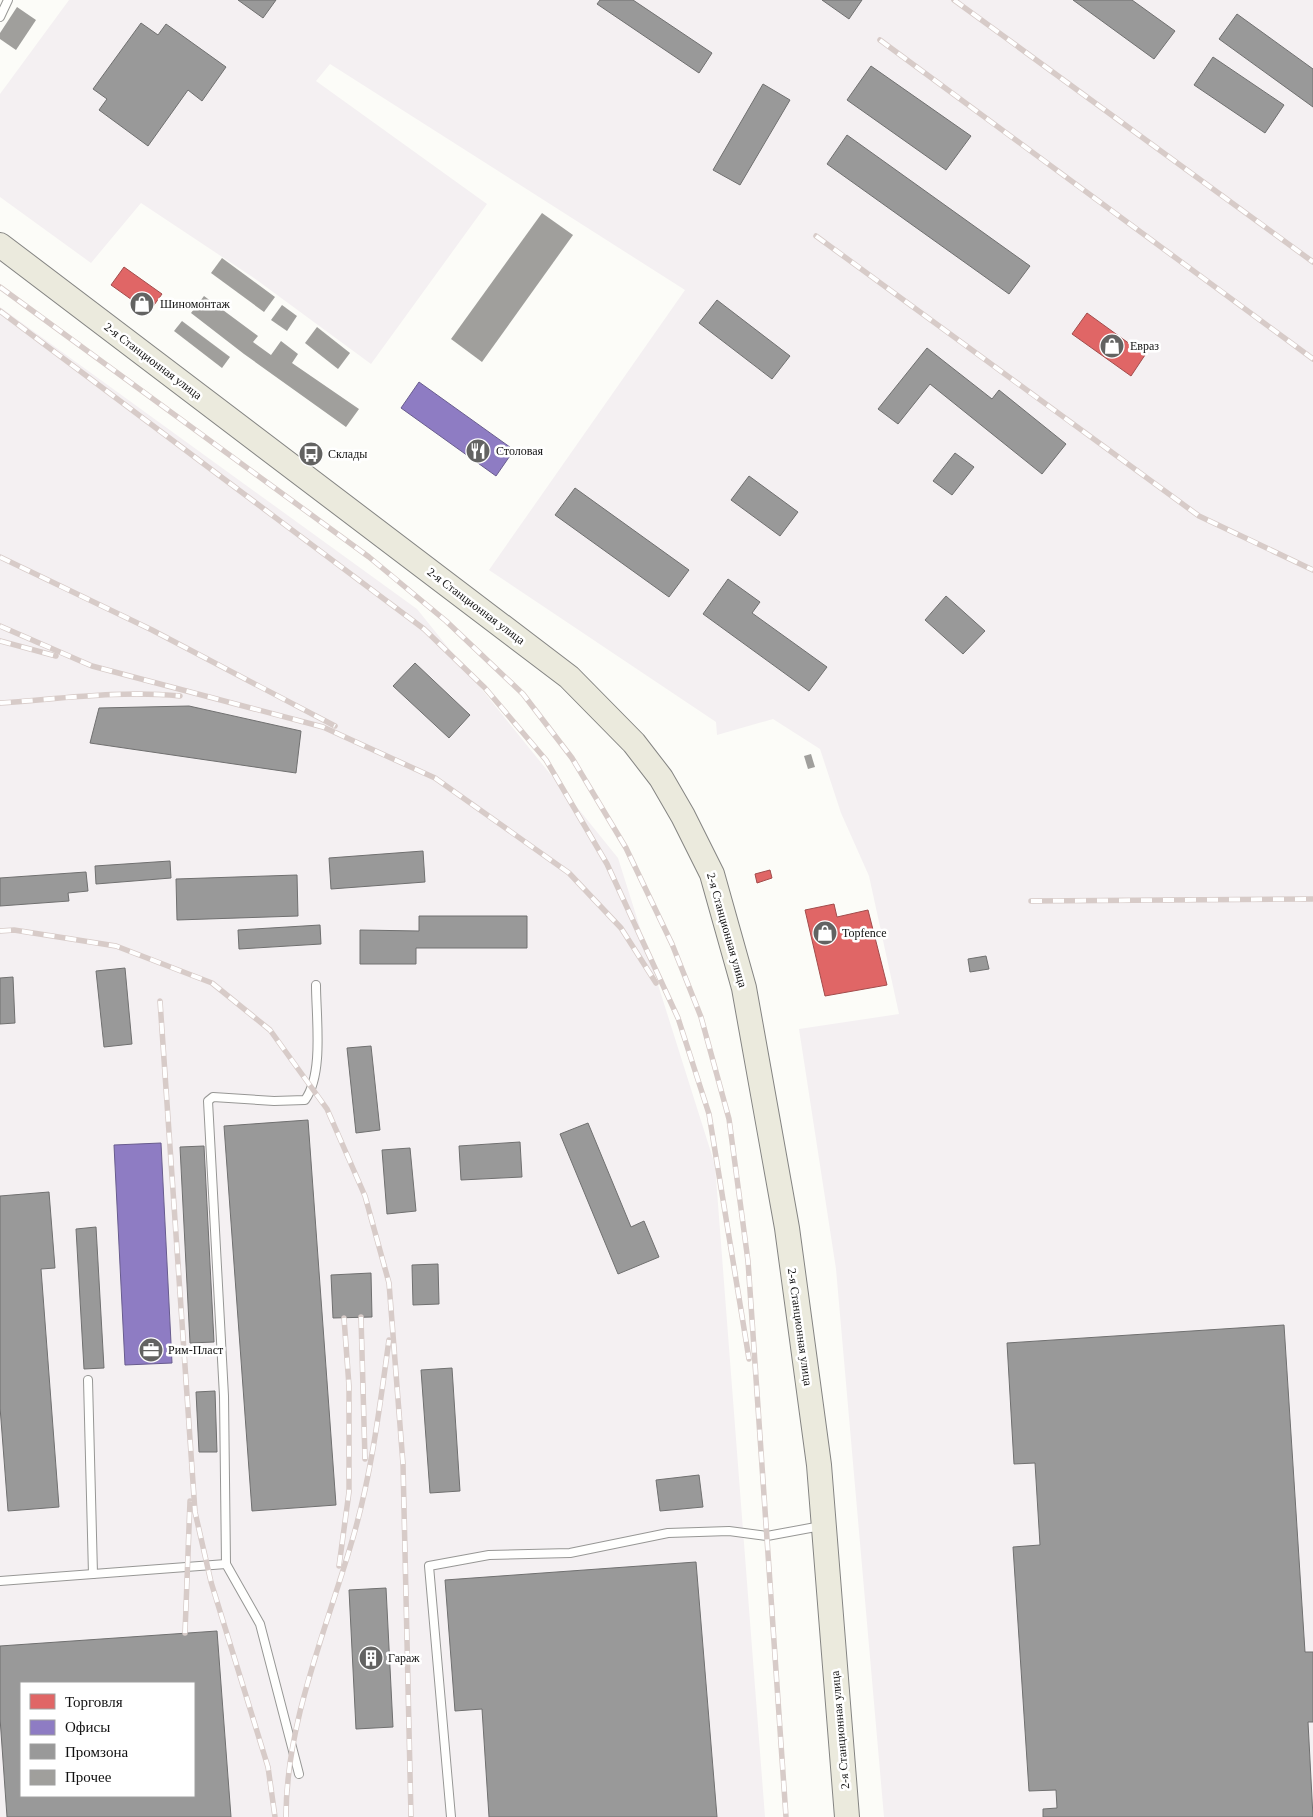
<svg xmlns="http://www.w3.org/2000/svg" width="1313" height="1817" viewBox="0 0 1313 1817" font-family="Georgia,serif">
<rect width="100%" height="100%" fill="#fcfcf8"/>
<g fill="#f4f0f2" fill-rule="evenodd">
<path d="M69,0H1313V1817H884L836,1269L799,1029L899,1014L869,876L841,813L820,749L773,719L717,735L716,722L489,570L685,290L330,64L316,81L487,204L371,364L254,278L141,203L91,263L0,197V94Z"/>
<path d="M0,307L417,609L618,858L715,1165L765,1817H0ZM21,1683H194V1796H21Z"/>
</g>
<g fill="#e06666" stroke="#a24c4c">
<path d="M124,267L162,294L149,312L111,285Z"/>
<path d="M1087,313L1145,355L1131,376L1072,334Z"/>
<path d="M770,870L772,878L757,883L755,874Z"/>
<path d="M834,904L837,917L868,910L887,985L825,996L805,910Z"/>
</g>
<g fill="#8e7cc3" stroke="#685c8e">
<path d="M419,382L514,450L496,476L401,408Z"/>
<path d="M161,1143L172,1363L125,1365L114,1145Z"/>
</g>
<g fill="#999" stroke="#707070" fill-rule="evenodd">
<path d="M238,0H276L263,18Z"/>
<path d="M600,0H633L712,53L699,73L597,4Z"/>
<path d="M822,0H862L849,19Z"/>
<path d="M1073,0H1132L1175,31L1154,59Z"/>
<path d="M1237,14L1313,69V107L1219,39Z"/>
<path d="M141,23L158,35L166,24L226,67L202,101L188,90L148,146L99,110L107,99L93,89Z"/>
<path d="M1213,57L1284,105L1265,133L1194,85Z"/>
<path d="M871,66L971,136L946,170L847,100Z"/>
<path d="M763,84L790,100L740,185L713,170Z"/>
<path d="M847,135L1030,266L1009,294L827,164Z"/>
<path d="M717,300L790,356L772,379L699,323Z"/>
<path d="M927,348L992,399L999,390L1066,444L1042,474L930,384L898,424L878,409Z"/>
<path d="M955,453L974,467L952,495L933,481Z"/>
<path d="M749,476L798,512L780,536L731,500Z"/>
<path d="M575,488L689,570L669,597L555,515Z"/>
<path d="M728,579L760,602L752,613L827,667L809,691L703,614Z"/>
<path d="M946,596L985,631L963,654L925,620Z"/>
<path d="M415,663L470,715L449,738L393,686Z"/>
<path d="M189,706L301,731L296,773L90,743L99,708Z"/>
<path d="M423,851L425,882L331,889L329,858Z"/>
<path d="M170,861L171,878L96,884L95,866Z"/>
<path d="M86,872L88,891L68,893L69,901L0,906V878Z"/>
<path d="M297,875L298,916L177,920L176,879Z"/>
<path d="M419,916H527V948H416V964H360V930L419,931Z"/>
<path d="M320,925L321,944L239,949L238,930Z"/>
<path d="M986,956L989,969L970,972L968,959Z"/>
<path d="M125,968L132,1044L104,1047L96,971Z"/>
<path d="M13,977L15,1023L0,1024V978Z"/>
<path d="M371,1046L380,1130L356,1133L347,1048Z"/>
<path d="M308,1120L336,1505L252,1511L224,1126Z"/>
<path d="M588,1123L631,1227L644,1221L659,1257L618,1274L560,1134Z"/>
<path d="M520,1142L522,1177L461,1180L459,1146Z"/>
<path d="M204,1146L214,1342L190,1343L180,1147Z"/>
<path d="M410,1148L416,1211L387,1214L382,1150Z"/>
<path d="M49,1192L55,1268L41,1269L59,1507L8,1511L0,1407V1196Z"/>
<path d="M96,1227L104,1368L84,1369L76,1229Z"/>
<path d="M438,1264L439,1304L413,1305L412,1265Z"/>
<path d="M371,1273L372,1317L333,1318L331,1275Z"/>
<path d="M1284,1325L1305,1652H1313V1722H1308L1313,1817H1043V1809L1057,1808L1056,1790L1029,1791L1013,1547L1040,1545L1035,1463L1014,1464L1007,1343Z"/>
<path d="M452,1368L460,1491L430,1493L421,1370Z"/>
<path d="M215,1391L217,1452H199L196,1392Z"/>
<path d="M699,1475L703,1507L660,1511L656,1480Z"/>
<path d="M696,1562L717,1817H489L482,1709L455,1711L445,1580Z"/>
<path d="M386,1588L393,1727L356,1729L349,1590Z"/>
<path d="M217,1631L231,1817H7L0,1718V1646ZM21,1683H194V1796H21Z"/>
</g>
<g fill="#a09f9c">
<path d="M17,7L36,20L16,50L0,39V33Z"/>
<path d="M542,213L573,235L482,362L451,339Z"/>
<path d="M222,258L275,297L264,312L211,273Z"/>
<path d="M204,296L258,336L253,342L271,355L281,341L298,354L292,363L359,409L346,427L244,354L191,313Z"/>
<path d="M282,305L297,316L287,331L271,320Z"/>
<path d="M182,321L230,357L222,368L174,331Z"/>
<path d="M317,327L350,353L338,369L305,343Z"/>
<path d="M811,754L815,767L808,769L804,756Z"/>
</g>
<g fill="none" stroke-linecap="round" stroke-linejoin="round">
<defs>
<g id="lane">
<path d="M0,17L8,0"/>
<path d="M88,1380L93,1574"/>
<path d="M226,1564L224,1396L208,1101L213,1097L274,1101L305,1100C324,1074 316,1017 316,985"/>
<path d="M0,1581L226,1564L260,1624L299,1774"/>
<path d="M451,1817L429,1566L489,1555L570,1553L668,1533L729,1531L767,1536L821,1526"/>
</g>
<path id="primary" d="M0,245L569,677L634,743L661,778L683,816L712,874L744,988L787,1228L819,1465L847,1817"/>
</defs>
<use href="#lane" stroke="#979795" stroke-width="10"/>
<use href="#primary" stroke="#848482" stroke-width="26"/>
<use href="#lane" stroke="#fffffe" stroke-width="8"/>
<use href="#primary" stroke="#ebeadd" stroke-width="24"/>
<defs>
<g id="rail">
<path d="M954,0L1313,262"/>
<path d="M880,40L1313,359"/>
<path d="M816,236L1199,516L1313,570"/>
<path d="M0,287L369,557L446,621L523,694L572,758L626,848L672,944L701,1017L729,1119L748,1261L786,1817"/>
<path d="M0,311L424,629L485,688L546,760L607,864L678,1018L709,1114L749,1359"/>
<path d="M0,557L152,630L335,726"/>
<path d="M0,626L92,666L323,727L435,778L569,873L621,928L656,983"/>
<path d="M0,641L56,656"/>
<path d="M0,703C59,699 120,690 180,696"/>
<path d="M1031,901L1313,899"/>
<path d="M0,931L14,930L116,946L212,983L270,1030L327,1109L365,1196L389,1283L403,1464L411,1817"/>
<path d="M160,1001L195,1512L211,1582L268,1767L275,1817"/>
<path d="M361,1317L365,1459"/>
<path d="M339,1566L349,1492V1386L344,1318"/>
<path d="M185,1633L190,1501"/>
<path d="M286,1817C286,1720 328,1626 354,1534C372,1471 380,1404 389,1340"/>
</g>
</defs>
<use href="#rail" stroke="#d7cbc8" stroke-width="5.5"/>
<use href="#rail" stroke="#fff" stroke-width="4" stroke-dasharray="11" stroke-linecap="butt"/>
</g>
<defs>
<symbol id="shop-disc" viewBox="-11 -11 22 22"><circle r="9.5" fill="#636362" stroke="#fff"/><path d="M-5-2.5h2.3a2.7 3.5 0 0 1 5.4 0H5L5.5 6h-11ZM-1.5-2.5h3a1.5 2.3 0 0 0-3 0Z" fill="#fff"/></symbol>
<symbol id="restaurant-disc" viewBox="-11 -11 22 22"><circle r="9.5" fill="#636362" stroke="#fff"/><path d="M-5-6h1v4h1v-4h1v4h1v-4h1v5L-1.5 .5V6h-2V.5L-5-1ZM5-6V6H3V1.5H1.5Q1.5-4 5-6Z" fill="#fff"/></symbol>
<symbol id="bus-disc" viewBox="-11 -11 22 22"><circle r="9.5" fill="#636362" stroke="#fff"/><path d="M-5-6H5V4H4V6H2V4H-2V6H-4V4H-5ZM-3.5-4V0h7V-4ZM-3.5 1.2v1.5H-2V1.2ZM2 1.2v1.5H3.5V1.2Z" fill="#fff"/></symbol>
<symbol id="office-disc" viewBox="-11 -11 22 22"><circle r="9.5" fill="#636362" stroke="#fff"/><path d="M-6-3h4V-5.5h4V-3h4V5H-6ZM-1-4.5V-3h2v-1.5ZM-6 0V1H6V0Z" fill="#fff"/></symbol>
<symbol id="building-disc" viewBox="-11 -11 22 22"><circle r="9.5" fill="#636362" stroke="#fff"/><path d="M-4-6H4V6H1V3H-1V6H-4ZM-2.5-4.3h1.7v1.8h-1.7ZM.8-4.3h1.7v1.8H.8ZM-2.5-1h1.7V.8h-1.7ZM.8-1h1.7V.8H.8Z" fill="#fff"/></symbol>
</defs>
<g fill-rule="evenodd">
<use href="#shop-disc" x="128" y="290" width="28" height="28"/>
<use href="#shop-disc" x="1098" y="332" width="28" height="28"/>
<use href="#restaurant-disc" x="464" y="437" width="28" height="28"/>
<use href="#bus-disc" x="297" y="440" width="28" height="28"/>
<use href="#shop-disc" x="811" y="919" width="28" height="28"/>
<use href="#office-disc" x="137" y="1336" width="28" height="28"/>
<use href="#building-disc" x="357" y="1644" width="28" height="28"/>
</g>
<g text-anchor="middle" dominant-baseline="central" stroke-width="5" stroke-linejoin="round" paint-order="stroke">
<g font-size="12" fill="#111" stroke="#fff" text-anchor="start">
<text x="160" y="304">Шиномонтаж</text>
<text x="1130" y="346">Евраз</text>
<text x="496" y="451">Столовая</text>
<text x="328" y="454">Склады</text>
<text x="842" y="933">Topfence</text>
<text x="168" y="1350">Рим-Пласт</text>
<text x="388" y="1658">Гараж</text>
</g>
<g font-size="12" fill="#111" stroke="#fff">
<text transform="translate(153 361) rotate(37)">2-я Станционная улица</text>
<text transform="translate(476 606) rotate(37)">2-я Станционная улица</text>
<text transform="translate(727 930) rotate(74)">2-я Станционная улица</text>
<text transform="translate(800 1327) rotate(82)">2-я Станционная улица</text>
<text transform="translate(840 1730) rotate(-95)">2-я Станционная улица</text>
</g>
</g>
<rect x="20" y="1682" width="175" height="115" fill="#ffffff" stroke="#a0a0a0"/>
<rect x="30" y="1694" width="25" height="15" fill="#e06666" stroke="#a0a0a0"/>
<text x="65" y="1707" font-size="15" fill="#111111">Торговля</text>
<rect x="30" y="1720" width="25" height="15" fill="#8e7cc3" stroke="#a0a0a0"/>
<text x="65" y="1732" font-size="15" fill="#111111">Офисы</text>
<rect x="30" y="1744" width="25" height="15" fill="#999999" stroke="#a0a0a0"/>
<text x="65" y="1757" font-size="15" fill="#111111">Промзона</text>
<rect x="30" y="1770" width="25" height="15" fill="#a09f9c" stroke="#a0a0a0"/>
<text x="65" y="1782" font-size="15" fill="#111111">Прочее</text>
</svg>
